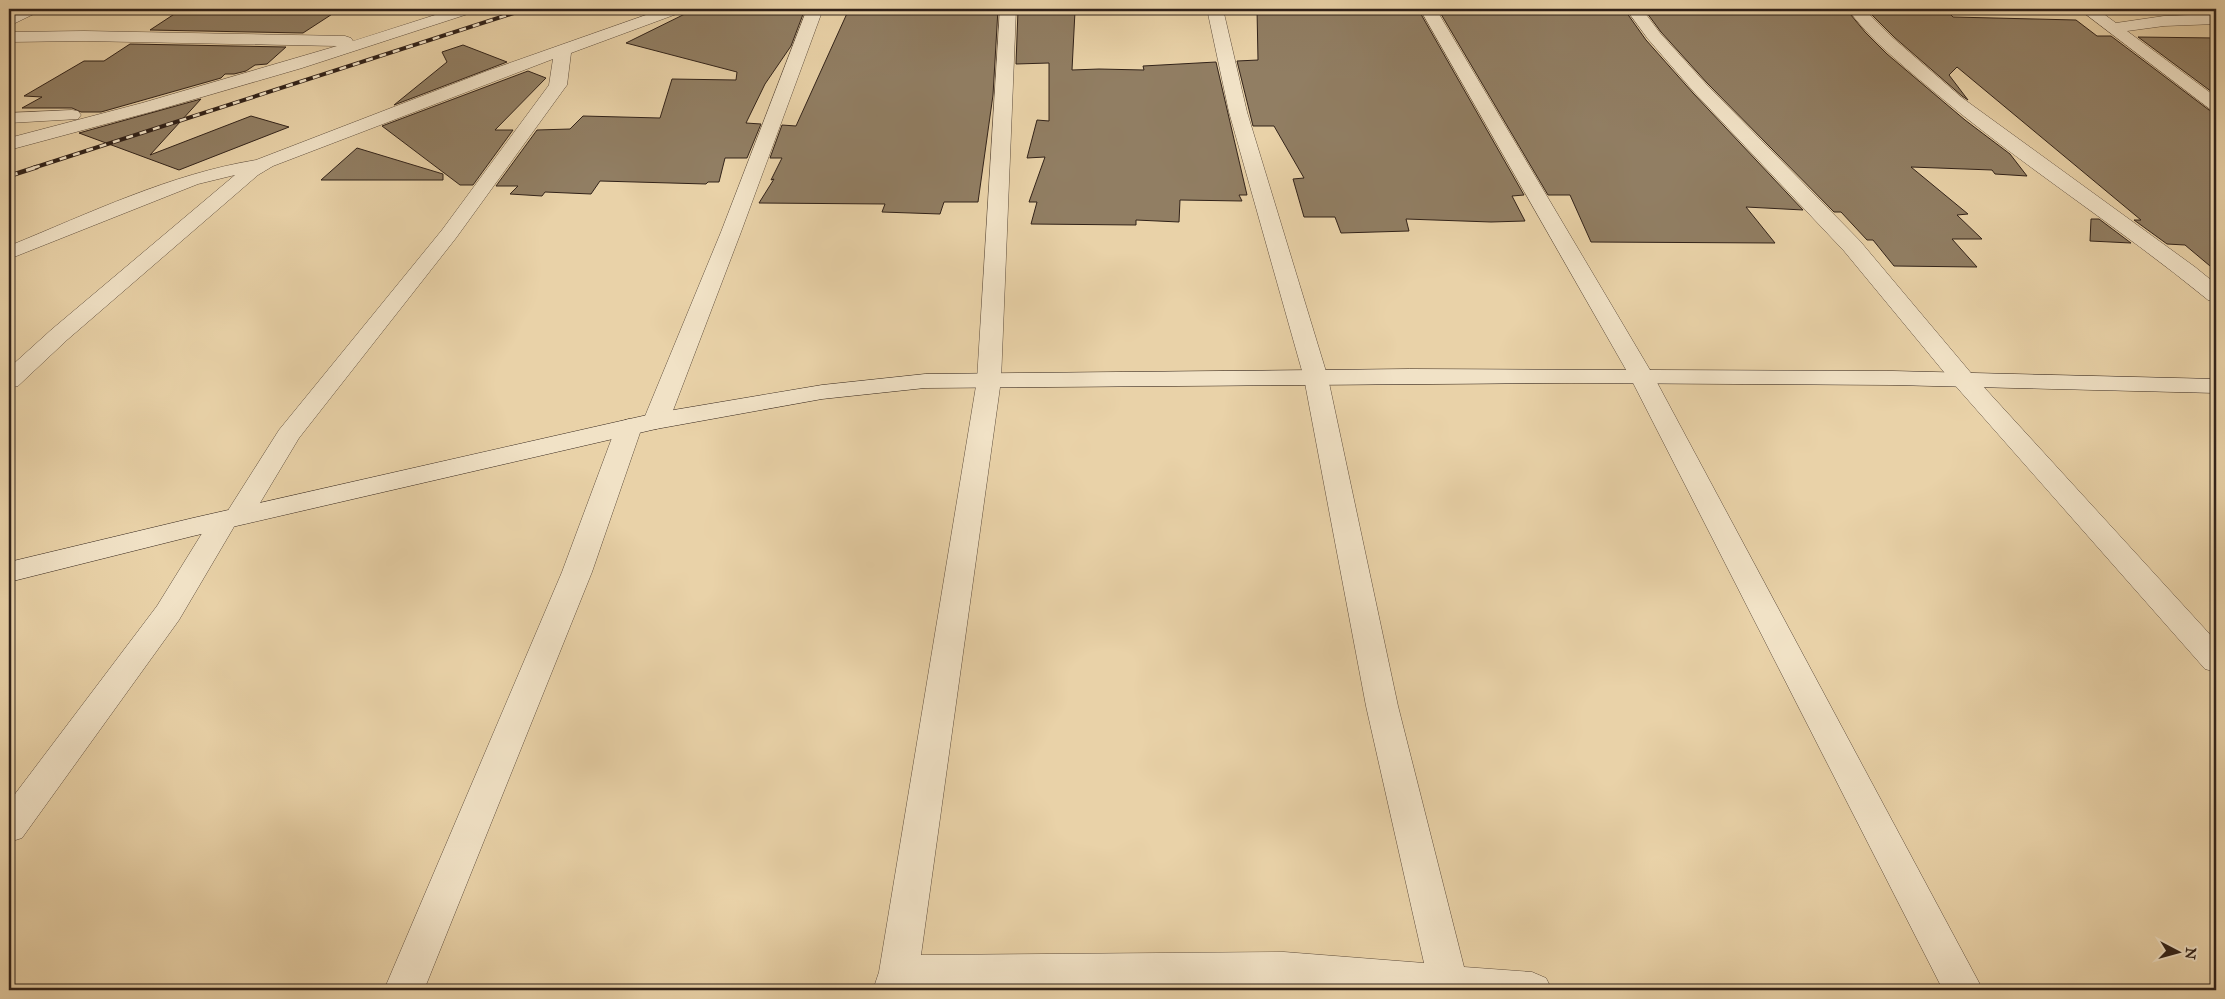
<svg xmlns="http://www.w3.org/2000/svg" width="2225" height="999" viewBox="0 0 2225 999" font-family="'IM FELL Great Primer',serif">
<rect width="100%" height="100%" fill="#e9d2a8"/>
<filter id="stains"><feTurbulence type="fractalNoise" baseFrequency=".004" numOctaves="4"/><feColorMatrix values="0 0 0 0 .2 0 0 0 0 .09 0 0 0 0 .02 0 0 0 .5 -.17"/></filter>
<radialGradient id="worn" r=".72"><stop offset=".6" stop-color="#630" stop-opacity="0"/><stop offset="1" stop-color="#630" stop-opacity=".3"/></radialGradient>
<g fill="#917e63" stroke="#312219">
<path d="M182,9H340L303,33L150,30Z"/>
<path d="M695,9H805L791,46L765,84L746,123L761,124L747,158H725L719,182H708L706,184L600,181L591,194L545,192L542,196L510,194L518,186H496L537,130L570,129L583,116L660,118L672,79L736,80L737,72L626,43Z"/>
<path d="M849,9H998L993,95L978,202H944L940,214L882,212L885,204L759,203L774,179L771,180L782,158H770L782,125L796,126Z"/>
<path d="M1257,9H1418L1524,195L1512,196L1525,221L1491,222L1406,219L1409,231L1341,233L1335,217H1304L1293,179L1304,178L1274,126H1253L1237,61L1258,60Z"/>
<path d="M1438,9H1546L1548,11L1624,9L1646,40L1693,93L1803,210L1746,207L1775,243L1591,242L1570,195H1548Z"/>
<path d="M1644,9H1846L1865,32L1887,54L1965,120L2010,154L2027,176L1995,174L1992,170L1911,167L1968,214L1957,215L1982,239H1952L1977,267L1894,266L1873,240H1867L1841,212H1834L1707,83L1661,32Z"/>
<path d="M1866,9H1920L1922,11H1947L1953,17L2076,20L2097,36H2111L2209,110L2216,112V271L2185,245L2167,244L2134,220H2141L1957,67L1949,75L1968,100L1962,96L1894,37Z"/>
<path d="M1018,10L1075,11L1072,70L1099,69L1144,70L1143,66L1216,62L1247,195H1239L1242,201L1180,200L1179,222L1136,220V225L1031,224L1037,202H1029L1045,157L1027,158L1037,120L1049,121V63L1016,64Z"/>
<path d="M2138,37L2216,38V95Z"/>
<path d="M130,44L286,47L267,64L255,65L246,71L234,74H225L221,78L101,112H81L72,108H22L42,97L24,96L84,61H104Z"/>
<path d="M463,45L507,62L394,105L447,62L442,52Z"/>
<path d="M528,71L546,78L495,130H513L473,185H460L382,126Z"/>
<path d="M201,99L150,155L251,116L289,127L179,170L79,133Z"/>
<path d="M357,148L443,174V180H321Z"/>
<path d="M2091,219H2099L2131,243L2090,241Z"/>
</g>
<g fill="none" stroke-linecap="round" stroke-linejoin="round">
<defs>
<g id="street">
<path d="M21,9H41L38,12L9,26V15Z"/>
<path d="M454,9H477L474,12L302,68L154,111L9,150V138L142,103L337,46L84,41L9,42V32L84,31L345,36L351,38L353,41Z"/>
<path d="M663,9H685L682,12L571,53L567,85L564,89L456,238L299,438L248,523L235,525L179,620L22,838L9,842V802L157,606L214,514L227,512L279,430L442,230L549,85L553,59L273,166L258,175L67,340L18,386L9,388V368L51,330L235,175L198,184L9,259V246C90,213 170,174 256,160L487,71Z"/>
<path d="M807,9H823L741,232L669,421L665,426L656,429L647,426L643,421L721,232Z"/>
<path d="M1000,9H1016L1001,380L921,955L1284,952L1424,963L1366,706L1304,378L1229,112L1207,9H1223L1247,112L1328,378L1398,706L1464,967L1532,972L1546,978L1552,990H1332L1284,986L873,990L879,972L977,380Z"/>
<path d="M1420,9H1436L1653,375L1983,990H1943L1629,375Z"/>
<path d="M1626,9H1642L1660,33L1706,84L1860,241L1971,373L2216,641V672L2205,669L1953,383L1844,251L1694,92L1648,39Z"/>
<path d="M1848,9H1864L1893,38L1961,97L2195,267L2216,284V302L2208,300C2119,227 2021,165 1933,91C1906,68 1868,38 1848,9Z"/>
<path d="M2079,9H2097L2116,23L2164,16L2216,14V24L2164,26L2127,31L2216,97V110L2210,109Z"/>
<path d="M72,110L78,111L81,115L78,119L9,123V113Z"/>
<path d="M629,419L638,422L642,427L592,572L424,990H384L562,572L616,427L620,422Z"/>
</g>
<path id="secondary" d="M1410,369L1893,371L2216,379V393L1893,385L1571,383L925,388L822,399L656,429L193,536L9,582V562L193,518L656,413L822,385L925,374Z"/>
</defs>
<use href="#street" stroke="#5f4e3d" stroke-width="1"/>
<use href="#secondary" stroke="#312219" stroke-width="1"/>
<use href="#street" fill="#f1e2c6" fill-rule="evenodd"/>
<use href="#secondary" fill="#f1e2c6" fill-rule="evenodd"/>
<defs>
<path id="rail-far1" d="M33,168L526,9"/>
<path id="rail" d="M9,176L37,167"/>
</defs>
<use href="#rail-far1" stroke="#312219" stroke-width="4"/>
<use href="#rail" stroke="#312219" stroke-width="4.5"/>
<use href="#rail-far1" stroke="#f1e2c6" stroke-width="2.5" stroke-dasharray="7" stroke-linecap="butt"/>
<use href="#rail" stroke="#f1e2c6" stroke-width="3" stroke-dasharray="9" stroke-linecap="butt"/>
</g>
<rect width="2225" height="999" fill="none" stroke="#e9d2a8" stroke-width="30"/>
<rect x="10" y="10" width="2205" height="979" fill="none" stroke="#312219" stroke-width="2.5"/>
<rect x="15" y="15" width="2195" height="969" fill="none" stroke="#312219"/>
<g transform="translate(2178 952) rotate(96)" stroke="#f1e2c6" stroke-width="4" paint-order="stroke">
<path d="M0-4L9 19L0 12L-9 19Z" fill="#312219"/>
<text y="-8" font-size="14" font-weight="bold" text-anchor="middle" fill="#312219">N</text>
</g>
<rect width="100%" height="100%" filter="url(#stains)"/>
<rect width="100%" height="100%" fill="url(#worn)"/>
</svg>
